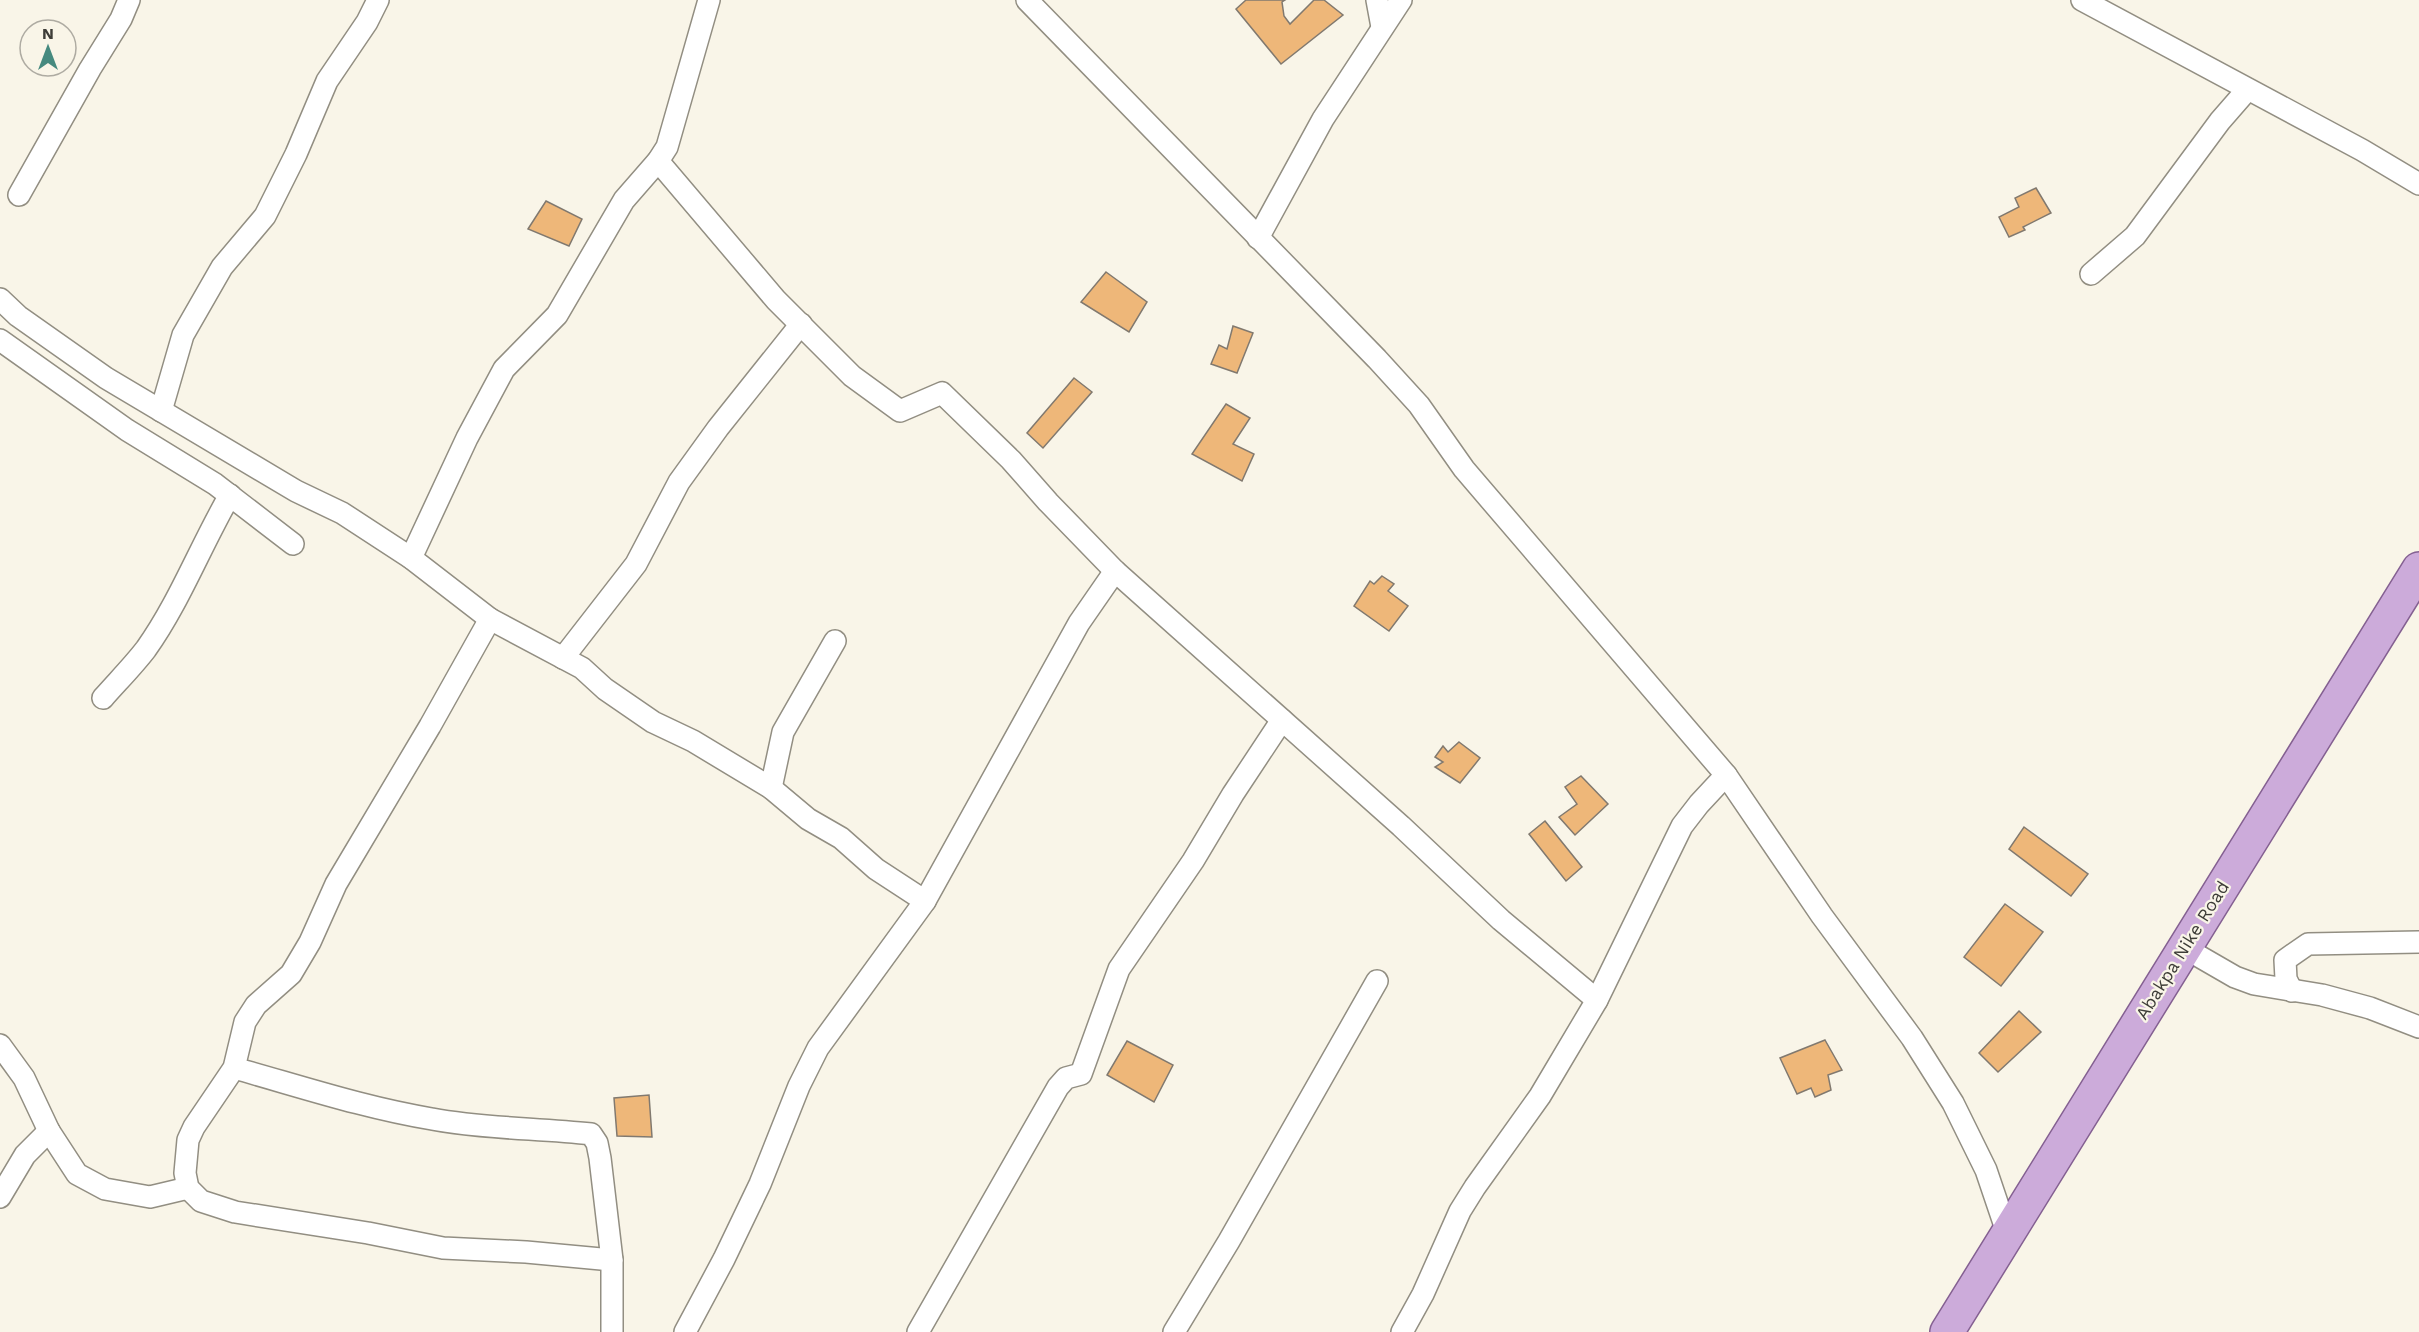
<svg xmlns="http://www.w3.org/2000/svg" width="2419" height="1332" viewBox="0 0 2419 1332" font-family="'Work Sans',sans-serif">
<rect width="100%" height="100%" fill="#f9f5e8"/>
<g fill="#eeb779" stroke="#81796f" stroke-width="1.5">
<path d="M1246,0H1285L1282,2L1284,16L1290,24L1314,0H1324L1343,15L1281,64L1236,9Z"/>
<path d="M2036,188L2051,213L2023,227L2025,230L2009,237L1999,217L2019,207L2015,198Z"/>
<path d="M546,201L582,219L569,246L528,229Z"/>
<path d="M1106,272L1147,302L1129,332L1081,302Z"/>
<path d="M1233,326L1253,333L1237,373L1211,364L1219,345L1227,349Z"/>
<path d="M1074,378L1092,392L1043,448L1027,433Z"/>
<path d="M1226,404L1250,418L1233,444L1254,454L1242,481L1192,454Z"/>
<path d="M1382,576L1394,584L1388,591L1408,606L1389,631L1354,606L1370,581L1374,584Z"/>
<path d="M1459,742L1480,758L1460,783L1435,767L1443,762L1435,757L1443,746L1448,752Z"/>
<path d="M1581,776L1608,804L1575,835L1559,817L1577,804L1565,787Z"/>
<path d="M1545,821L1582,867L1566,881L1529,834Z"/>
<path d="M2024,827L2088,874L2071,896L2009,849Z"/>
<path d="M2005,904L2043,932L2001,986L1964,957Z"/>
<path d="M2019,1011L2041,1032L1998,1072L1979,1053Z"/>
<path d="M1825,1040L1842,1070L1828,1075L1831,1090L1815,1097L1811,1088L1797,1094L1780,1058Z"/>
<path d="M1127,1041L1173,1065L1154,1102L1107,1075Z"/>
<path d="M649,1095L652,1137L617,1136L614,1098Z"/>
</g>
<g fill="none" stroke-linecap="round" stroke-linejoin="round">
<defs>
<g id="street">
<path d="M1027,0L1377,359L1419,405L1464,469L1726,775L1822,916L1912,1038L1953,1103L1986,1170L2007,1232"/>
<path d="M1377,0L1382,27"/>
<path d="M2082,0L2362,150L2419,184"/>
<path d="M658,161L776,300L852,376L900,411L942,393L1011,460L1048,502L1115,571L1401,826L1501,920L1597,1000"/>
<path d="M19,195L90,69L121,19L129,0"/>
<path d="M1258,238L1323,119L1401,0"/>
<path d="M2091,274L2135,236L2220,121L2247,90"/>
<path d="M0,299L18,316L106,378L296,491L342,513L411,558L490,619L582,668L605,689L653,722L693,741L771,788L808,819L841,838L876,869L925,901"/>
<path d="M0,340L127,430L215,484L293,544"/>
<path d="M161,411L183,335L222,267L265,216L296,154L327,81L367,22L378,0"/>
<path d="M411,558L467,438L504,369L557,315L624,200L658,161L667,147L709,0"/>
<path d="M490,619L430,726L336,884L310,942L291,974L256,1005L245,1022L234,1068L194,1127L188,1140L185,1173L188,1188L201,1201L235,1212L368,1233L443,1248L526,1252L612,1260"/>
<path d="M563,658L636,564L679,482L718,428L801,324"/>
<path d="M103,698C117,682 133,666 146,649C179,603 201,545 230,495"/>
<path d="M771,788L783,732L835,641"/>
<path d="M2183,947L2235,977L2254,984L2322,995L2370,1008L2419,1027"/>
<path d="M2292,991L2286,979L2285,960L2308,944L2419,942"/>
<path d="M0,1045L24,1078L49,1131L77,1174L105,1189L150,1197L188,1188"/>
<path d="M234,1068C299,1086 365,1108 432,1119C485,1129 538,1128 591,1134L597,1143L600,1158L612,1260V1332"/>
<path d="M0,1197L25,1155L49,1131"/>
<path d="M685,1332L724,1259L760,1184L799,1086L818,1048L925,901L1079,623L1115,571"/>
<path d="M918,1332L1058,1087L1066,1078L1081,1074L1119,969L1193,861L1233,794L1282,720"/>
<path d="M1174,1332L1229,1241L1377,981"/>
<path d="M1402,1332L1423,1294L1460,1211L1475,1187L1540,1096L1597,1000L1682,826L1699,804L1726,775"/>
</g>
<path id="primary" d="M1947,1332L2419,569"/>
</defs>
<use href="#street" stroke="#928e82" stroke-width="24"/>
<use href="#primary" stroke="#846091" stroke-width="36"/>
<use href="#street" stroke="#fff" stroke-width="21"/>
<use href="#primary" stroke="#ccabda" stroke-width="33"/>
</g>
<g text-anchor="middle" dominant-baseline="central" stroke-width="4.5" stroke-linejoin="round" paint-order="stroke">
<g font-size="18" fill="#3e3d38" stroke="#f9f5e8">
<text transform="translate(2182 950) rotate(-58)">Abakpa Nike Road</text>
</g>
</g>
<g transform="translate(48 48)"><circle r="28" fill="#f9f5e8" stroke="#aeaba2" stroke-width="1.5"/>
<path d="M0-4.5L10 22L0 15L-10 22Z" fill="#468a7f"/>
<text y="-9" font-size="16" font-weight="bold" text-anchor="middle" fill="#3e3d38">N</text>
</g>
</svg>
